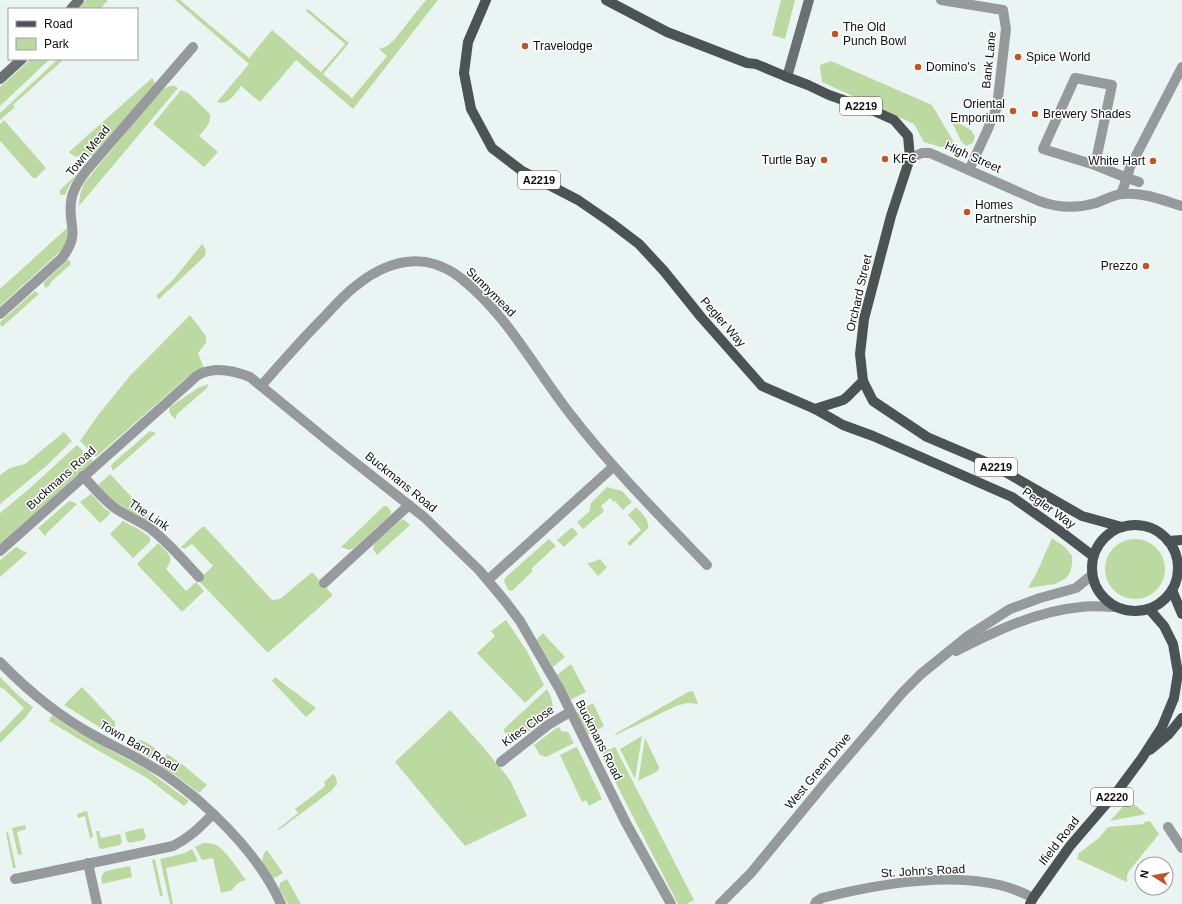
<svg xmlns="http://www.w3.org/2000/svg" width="1182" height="904" viewBox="0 0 1182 904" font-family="Arial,sans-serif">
<rect width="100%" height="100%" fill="#eaf5f3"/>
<g fill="#bdd9a2">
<path d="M86,0H108L100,9H78Z"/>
<path d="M175,0H180L249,58L272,30L321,72L345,44L306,11L308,9L349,43L323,74L352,98L387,56L379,49L387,46L394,40L426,0H438L353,109L296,60L260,102L241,86C235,94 228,106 217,102L249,64Z"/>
<path d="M781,0H795L785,39L772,35Z"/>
<path d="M31,59H50L0,106V87Z"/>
<path d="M58,59H64L13,105L15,107L0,120V113Z"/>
<path d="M831,61L932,105L956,146L940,147L924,142L914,124L822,82L820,68V65Z"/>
<path d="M152,78L154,81L155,84L93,155C86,158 75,159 69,152Z"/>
<path d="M170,86H175L178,88L79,206C79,196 81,190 85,182L161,90Z"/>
<path d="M181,90L188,93L210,114C211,124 205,129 199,136L218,152L204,167L153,124Z"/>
<path d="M950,118L971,130L975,137L973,143L966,146L961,141Z"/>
<path d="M4,120L46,168L36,178H33L0,141V124Z"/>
<path d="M77,174V175L69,186L66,193L65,195H62L60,194V190Z"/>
<path d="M67,228L68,237L64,248L0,306V289Z"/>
<path d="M202,244C207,249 207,253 203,258L159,299L156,296L173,280Z"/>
<path d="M69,259L71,264L50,283V285L46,288L43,283Z"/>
<path d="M35,291L39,294L2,327L0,324V322Z"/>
<path d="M190,315L206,336V343L198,353L204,368L192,374L185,379L96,457L80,441L99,414L129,377Z"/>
<path d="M208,384L207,388L177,414L176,419L172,416L169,411L170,407L198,388Z"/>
<path d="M150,431L156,433L113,471L111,466L112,464Z"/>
<path d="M64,432L72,441L45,467L0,504V475L10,468L25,464Z"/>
<path d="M77,445L94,462L0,545V513L29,489Z"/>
<path d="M110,474L156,523L154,525C133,512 115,505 98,485Z"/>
<path d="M607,487L622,491L632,502L623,510L615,501L614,502L610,498L601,506L604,511L583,529L577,522L589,512L591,503Z"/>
<path d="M91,494L104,508L110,512L109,515L100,523L80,502Z"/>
<path d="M71,501L77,504L46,534V537L38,528L68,502Z"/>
<path d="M384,506H387L391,511V514L388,517L354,548L349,550L341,547Z"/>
<path d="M636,507C641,513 650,520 648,528L630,546L627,543L641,530L628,515Z"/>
<path d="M403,519L410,525L377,555L373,549L374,544L396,524Z"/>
<path d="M123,521L138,529L150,537V542L133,558L110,534Z"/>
<path d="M202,527H205L272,600L280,599L311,573H313L332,594V596L269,652L266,651L198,580L213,566L192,544L186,548H180Z"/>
<path d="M572,527L578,534L564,547L557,540Z"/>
<path d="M1052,538L1065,547L1072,556V564L1070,573L1065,579L1055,584L1028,588L1037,572Z"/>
<circle cx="1135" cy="569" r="30"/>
<path d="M549,539L556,546L531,569L533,571L512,591L508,590L504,581L506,577Z"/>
<path d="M158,543C167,552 176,557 166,569L186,591L196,582L204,591L182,612L137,564Z"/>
<path d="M16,547L27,553L0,577V560Z"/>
<path d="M600,559L607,567L598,576L587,563L593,562Z"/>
<path d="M506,620L527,651L544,685L525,703L477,653L495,636L491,631Z"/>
<path d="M543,633L565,657L553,667L537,640L538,638Z"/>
<path d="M571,664L586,692L570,700L557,675Z"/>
<path d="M0,677L21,698L33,707L26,717L0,743V733L24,708L3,688L2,689L0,687Z"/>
<path d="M275,677L316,708L306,717L272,681Z"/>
<path d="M82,687L115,722V727L104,730L64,705Z"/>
<path d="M547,689C552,698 555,706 550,715L521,737L514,739L508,736L503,730Z"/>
<path d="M693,691L698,704L687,703L676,706L616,735L615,734L688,692Z"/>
<path d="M593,703L604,726L588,735L576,713Z"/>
<path d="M450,710L484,748L510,780L527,816L465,846L395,762Z"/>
<path d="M52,715L75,731L147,770L189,801L184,806L147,778L92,747L49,721Z"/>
<path d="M560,727L561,731L568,732L574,743L546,757L540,755L534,745L555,729Z"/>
<path d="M642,736L635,779L620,749Z"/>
<path d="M645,738L659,767L658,771L638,781Z"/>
<path d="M139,740L146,742L156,749L149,758L135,751Z"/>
<path d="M577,747L602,799L589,806L586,800L582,802L560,755L574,748Z"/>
<path d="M615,747L694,900L687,904H678L603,758V752Z"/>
<path d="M167,754L182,764L207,785L199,793L175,775L159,765Z"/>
<path d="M333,774L336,777L337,784L331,791L279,830L278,829L298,813L295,809L324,787L325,784L324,782Z"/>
<path d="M1129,800L1146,814L1110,821Z"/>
<path d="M87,811L93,836L90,839L85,816L78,818L77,814Z"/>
<path d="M1150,821L1159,834L1129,871L1127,876V882L1077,859L1079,853L1099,838L1108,827L1144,824V822Z"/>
<path d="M25,825L26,829L17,832L22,854L18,855L12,828Z"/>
<path d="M143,828L146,837L144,840L130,843L127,841L125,832Z"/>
<path d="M96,831H99L101,838L120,834L122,842L120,845L102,849L99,848Z"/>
<path d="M8,832L16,868H13L6,833Z"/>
<path d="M203,843C207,843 212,843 216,845C225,849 239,871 246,880C239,882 236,884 232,890L221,893L213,858L202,860L195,847Z"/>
<path d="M192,849L198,861L166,868L173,904H170L160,859L185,853Z"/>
<path d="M267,850L283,873L275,878L272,877L262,861L264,853Z"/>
<path d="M155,859L163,896H160L152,860Z"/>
<path d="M130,866L132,877L102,884C101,878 101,874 106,871Z"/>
<path d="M287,879L301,904H288L279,888L280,883Z"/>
</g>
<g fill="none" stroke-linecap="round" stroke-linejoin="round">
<g stroke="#969a9c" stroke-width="10">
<path d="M941,0L1003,10L1006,29L997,107L987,131L969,170"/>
<path d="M910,158L922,153H930L1039,201C1058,208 1076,209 1096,203C1104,200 1113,195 1122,194C1143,192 1162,200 1182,206"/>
<path d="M1095,165L1112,85L1075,78L1043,149L1095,165L1127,178L1139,182"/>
<path d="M1121,194L1127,178L1130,167L1182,67"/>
<path d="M0,314L62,258C81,232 68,228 71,202C72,190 79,180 86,171L193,47"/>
<path d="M261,386C282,362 303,338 325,316C335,305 346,293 357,285C370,274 389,264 406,262C426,259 446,266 462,279C509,317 534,368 571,415C612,468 660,516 707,565"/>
<path d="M83,476C94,488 105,502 118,510C129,517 141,522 151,529C169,543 183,560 199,577"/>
<path d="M0,551L190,382C193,379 196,376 200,374C216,366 235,371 250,377L333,445L424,517L479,570L505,601L520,621L560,690L626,823L671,904"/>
<path d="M488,580L613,467"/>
<path d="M324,583L409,505"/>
<path d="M956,651C996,631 1036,611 1081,607C1092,605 1104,607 1115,607"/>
<path d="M0,662C28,691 60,717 95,736C115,747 135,756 154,768C170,777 184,789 198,800C231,829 263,863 281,904"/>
<path d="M501,762L548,725L570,712"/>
<path d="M1168,827L1182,848"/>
<path d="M88,863L97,904"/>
<path d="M15,879L173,846C191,837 200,827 213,814"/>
<path d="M720,904L751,873L825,783L867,734L902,693L921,674L968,636L1010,609L1040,598L1076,588L1092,575"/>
<path d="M815,904L816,902L822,898C882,883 977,866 1033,898"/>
</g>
<g stroke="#6b7172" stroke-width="10">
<path d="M71,9L79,0"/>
<path d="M787,77L809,0"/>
<path d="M0,79L22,59"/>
</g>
<g stroke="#4c5355" stroke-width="10">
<path d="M486,0L468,42L464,73L471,109L492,148L522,171L578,200L610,222L639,244L664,271L701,317L762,386L815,409L843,425L873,436L1012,497L1060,531L1093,556"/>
<path d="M606,0L667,32L747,63L756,64L787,77L808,85L829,95L874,111L894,120L908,136L910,158L891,216L864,319L860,354L863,381L873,401L927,437L993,465L1082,516L1122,527"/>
<path d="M815,409L843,400L847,397L863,381"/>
<circle cx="1135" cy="568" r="43"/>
<path d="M1168,541L1182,540"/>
<path d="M1172,590L1182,614"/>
<path d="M1150,750L1168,735L1182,718"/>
<path d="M1030,904L1033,898L1070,846L1119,789L1142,758L1162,727L1174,698L1178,673L1173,644L1164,626L1150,610"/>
</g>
</g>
<g fill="#bc5628" stroke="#fff" stroke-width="1.5">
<circle cx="835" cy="34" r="4"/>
<circle cx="525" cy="46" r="4"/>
<circle cx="1018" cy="57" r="4"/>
<circle cx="918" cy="67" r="4"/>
<circle cx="1013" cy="111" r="4"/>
<circle cx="1035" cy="114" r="4"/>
<circle cx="885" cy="159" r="4"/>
<circle cx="824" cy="160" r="4"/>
<circle cx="1153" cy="161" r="4"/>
<circle cx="967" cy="212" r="4"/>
<circle cx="1146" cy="266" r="4"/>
</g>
<g text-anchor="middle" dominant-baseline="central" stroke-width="3" stroke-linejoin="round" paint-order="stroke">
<g fill="#fff" stroke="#555757" stroke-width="1">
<rect x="840" y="97" width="42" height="18" rx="3"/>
<rect x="518" y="171" width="42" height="18" rx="3"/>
<rect x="975" y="458" width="42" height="18" rx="3"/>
<rect x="1091" y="788" width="42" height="18" rx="3"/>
</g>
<g font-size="11" font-weight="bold" fill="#0c0f0f">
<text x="861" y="106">A2219</text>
<text x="539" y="180">A2219</text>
<text x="996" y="467">A2219</text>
<text x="1112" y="797">A2220</text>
</g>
<g font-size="12" fill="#0c0f0f" stroke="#fff" text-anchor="start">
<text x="843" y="27">The Old<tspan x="843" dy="14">Punch Bowl</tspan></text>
<text x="533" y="46">Travelodge</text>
<text x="1026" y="57">Spice World</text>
<text x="926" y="67">Domino's</text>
<text x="1005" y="104" text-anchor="end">Oriental<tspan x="1005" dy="14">Emporium</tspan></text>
<text x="1043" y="114">Brewery Shades</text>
<text x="893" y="159">KFC</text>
<text x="816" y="160" text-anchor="end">Turtle Bay</text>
<text x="1145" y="161" text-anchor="end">White Hart</text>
<text x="975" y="205">Homes<tspan x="975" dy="14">Partnership</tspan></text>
<text x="1138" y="266" text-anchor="end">Prezzo</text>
</g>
<g font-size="12" fill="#0c0f0f" stroke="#fff">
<text transform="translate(989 60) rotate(-84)">Bank Lane</text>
<text transform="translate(88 151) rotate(-51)">Town Mead</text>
<text transform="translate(973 157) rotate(24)">High Street</text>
<text transform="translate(491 292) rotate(45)">Sunnymead</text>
<text transform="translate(859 293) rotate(-77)">Orchard Street</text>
<text transform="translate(723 322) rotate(49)">Pegler Way</text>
<text transform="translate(61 478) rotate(-42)">Buckmans Road</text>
<text transform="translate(401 482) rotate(39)">Buckmans Road</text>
<text transform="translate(1049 508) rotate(35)">Pegler Way</text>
<text transform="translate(149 515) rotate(34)">The Link</text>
<text transform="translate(528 726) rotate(-36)">Kites Close</text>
<text transform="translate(599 740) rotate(63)">Buckmans Road</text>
<text transform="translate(139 746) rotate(30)">Town Barn Road</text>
<text transform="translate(818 771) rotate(-50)">West Green Drive</text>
<text transform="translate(1059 841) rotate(-52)">Ifield Road</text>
<text transform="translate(923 871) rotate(-3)">St. John's Road</text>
</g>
</g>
<rect x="8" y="8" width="130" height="52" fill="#ffffff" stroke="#9e9f9f"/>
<rect x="16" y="21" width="20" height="6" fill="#4c5355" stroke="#9e9f9f"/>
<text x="44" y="28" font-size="12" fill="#0c0f0f">Road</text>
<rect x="16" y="38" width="20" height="12" fill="#bdd9a2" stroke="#9e9f9f"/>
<text x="44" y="48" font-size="12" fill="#0c0f0f">Park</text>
<g transform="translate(1154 876) rotate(281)"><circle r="19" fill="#ffffff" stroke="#9e9f9f"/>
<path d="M0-3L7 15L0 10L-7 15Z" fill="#bc5628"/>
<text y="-6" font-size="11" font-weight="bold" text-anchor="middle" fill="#0c0f0f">N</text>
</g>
</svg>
